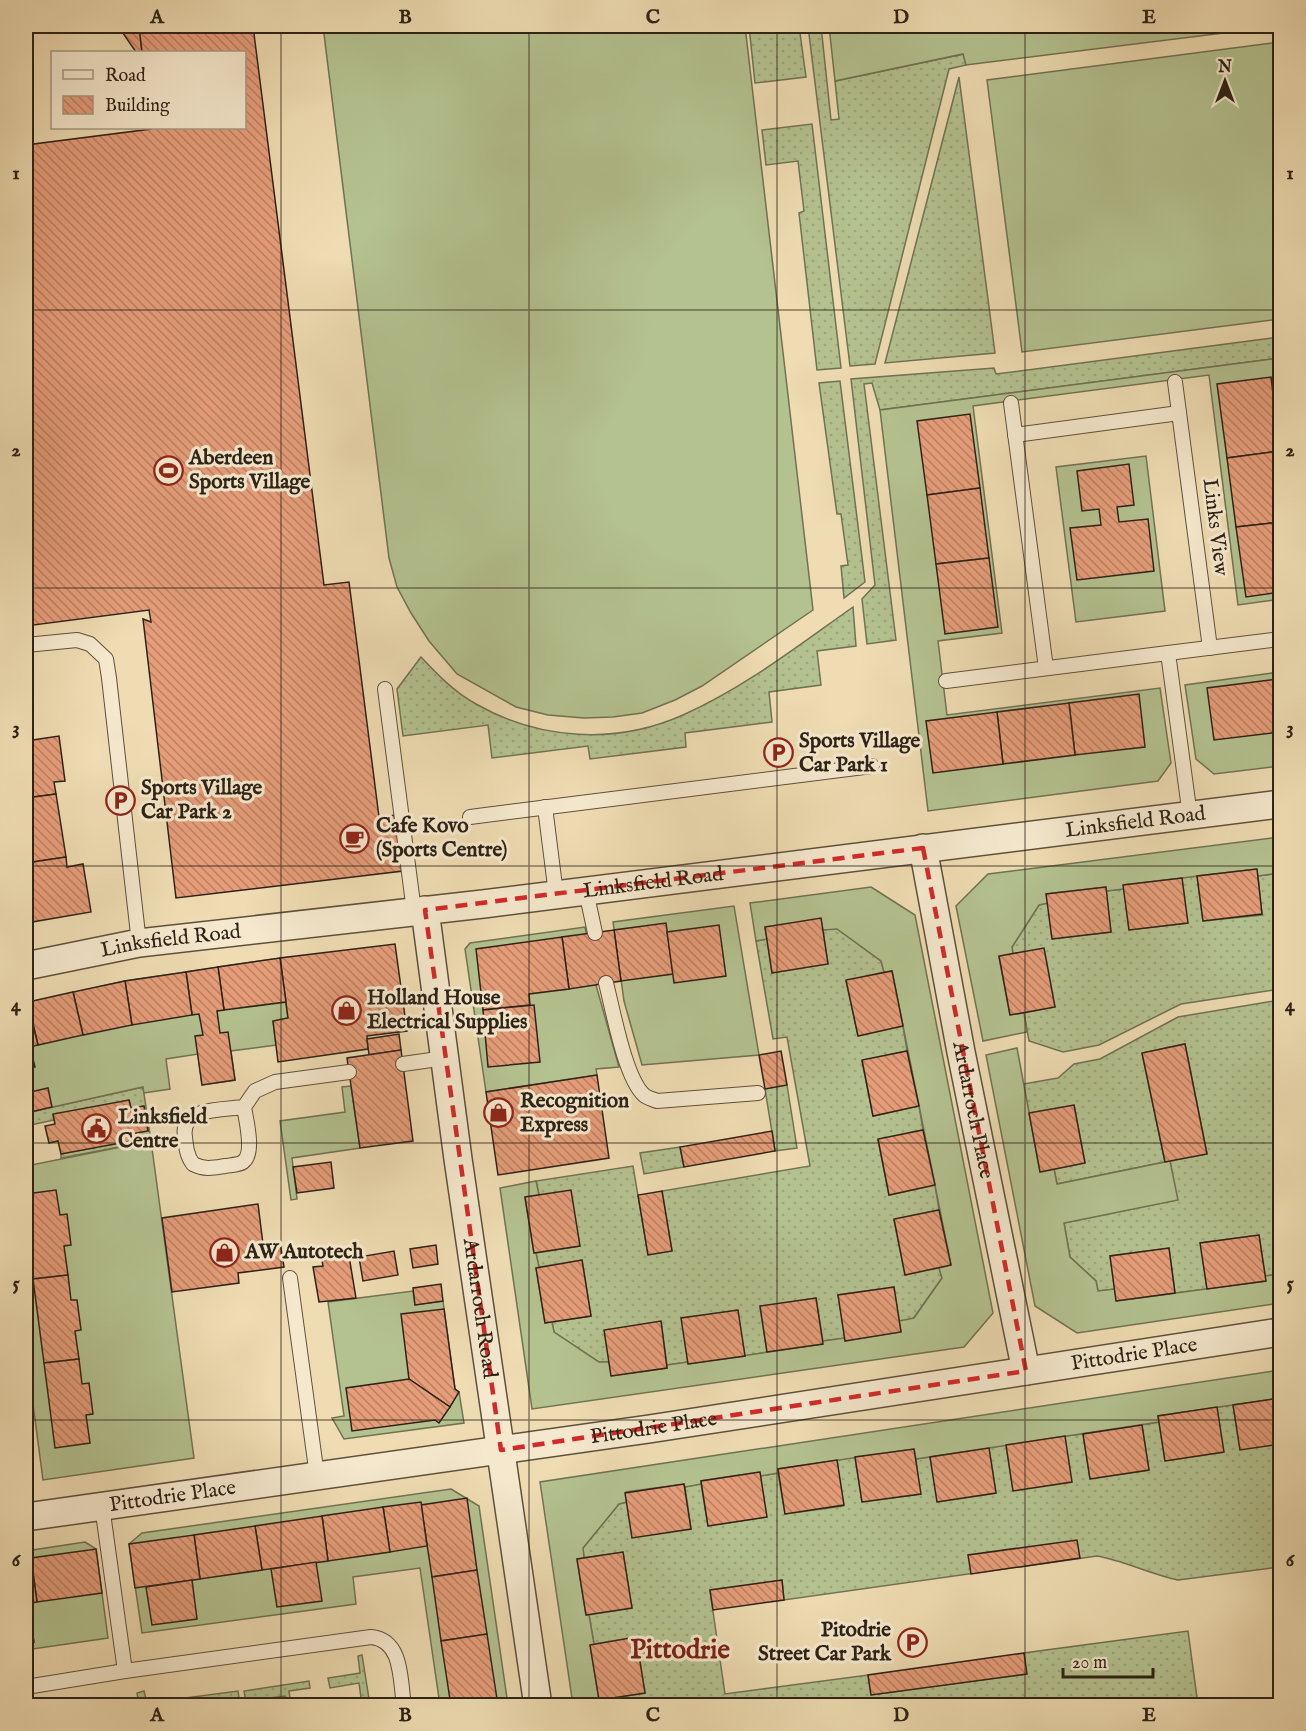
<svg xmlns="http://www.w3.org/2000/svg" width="1306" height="1731" viewBox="0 0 1306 1731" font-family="'IM FELL English',serif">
<defs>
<pattern id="grass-dots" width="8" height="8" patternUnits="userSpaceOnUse" patternTransform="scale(1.5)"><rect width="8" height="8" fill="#b4c290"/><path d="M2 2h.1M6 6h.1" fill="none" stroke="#9ba67b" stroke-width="1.8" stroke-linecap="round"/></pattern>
<pattern id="building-back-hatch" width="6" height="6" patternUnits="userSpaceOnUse" patternTransform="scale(1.5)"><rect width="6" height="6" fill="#e69d7a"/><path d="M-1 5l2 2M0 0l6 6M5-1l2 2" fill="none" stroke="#bb8063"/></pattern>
</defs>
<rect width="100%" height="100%" fill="#efdcb2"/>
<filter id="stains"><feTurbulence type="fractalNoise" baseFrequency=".00333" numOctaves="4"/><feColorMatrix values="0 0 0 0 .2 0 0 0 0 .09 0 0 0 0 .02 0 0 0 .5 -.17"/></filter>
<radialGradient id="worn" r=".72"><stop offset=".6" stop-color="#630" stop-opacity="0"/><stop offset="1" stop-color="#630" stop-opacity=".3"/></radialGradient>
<g fill="url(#grass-dots)" stroke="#707253" stroke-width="1.5">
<path d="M749,26H799L806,77L755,83Z"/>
<path d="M808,26H821L831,120L839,119L835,81L964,54L966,65L949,69L875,364L850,366Z"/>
<path d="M959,77L995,353L885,363Z"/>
<path d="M812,124L841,368L817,370L799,213L804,211L798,161L766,165L762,130Z"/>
<path d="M1280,337V358L880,410L872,383L864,384L896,640L867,644L862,599L875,585L851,379L994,368L996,374Z"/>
<path d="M840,381L865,582L844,598L841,566L848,565L841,514H837L819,383Z"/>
<path d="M853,607L856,646L817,651L821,685L769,692L772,722L685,733L686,747L590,759L588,746L492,758L488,725L403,736L397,689L421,657C437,674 454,692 476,704C539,740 616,745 683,715C744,688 798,646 853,607Z"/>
<path d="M1273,874L1279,919H1280V989L1181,1004L1099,1045L1063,1052L1029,1041L1024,1013L1055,1007L1013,954L1012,947L1039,905L1048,903L1052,939L1111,932L1106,891L1124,889L1129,930L1187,923L1182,878L1197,876L1203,921L1262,915L1258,876Z"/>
<path d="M836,928L881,961L884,972L846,981L858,1035L903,1026L907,1051L862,1061L873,1116L919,1106L923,1130L878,1140L889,1195L935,1185L939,1210L894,1220L905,1274L939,1268L942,1278L913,1319L899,1321L894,1287L838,1295L845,1338L823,1341L816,1298L760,1307L767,1352L745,1356L737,1310L682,1319L688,1362L667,1365L661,1322L609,1362H599L554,1332L552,1322L591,1316L582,1260L539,1267L536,1253L580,1246L539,1195L536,1181L633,1166L648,1255L672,1251L662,1191L810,1166L787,1037L773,1039L756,941L767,939L772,973L828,964L823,930Z"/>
<path d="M1280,1000V1274L1265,1276L1259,1235L1201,1243L1207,1289L1175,1293L1169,1248L1110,1256L1115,1289L1098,1291L1096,1281L1070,1257L1064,1223L1177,1200L1170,1161L1207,1154L1185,1044L1142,1053L1165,1162L1057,1184L1054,1169L1085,1163L1074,1105L1029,1113L1023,1084L1058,1078L1074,1064L1100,1059L1178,1017Z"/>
<path d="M787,1085L797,1148L775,1151L765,1089Z"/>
<path d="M143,1087L151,1141L61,1158V1154L137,1140L136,1133L148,1131L144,1106L131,1108L129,1100L53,1115L54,1120L26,1126V1113Z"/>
<path d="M680,1147L684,1167L644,1174L640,1153Z"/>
<path d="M1233,1405L1240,1449L1280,1444V1567L1178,1580C1150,1574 1125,1561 1097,1556L784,1600L782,1580L710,1591L725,1694L868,1675L871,1695L1026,1674L1024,1653L1188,1631L1198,1705H600L599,1700L645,1693L636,1637L594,1644L589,1615L632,1608L623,1552L584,1558L583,1548L619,1504L627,1502L691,1529L685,1487L701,1484L708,1526L766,1517L760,1476L778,1473L785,1514L843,1506L837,1460L855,1457L862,1502L920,1494L916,1459L930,1457L938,1502L996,1493L989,1448L1006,1445L1013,1490L1065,1436L1083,1434L1090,1479L1149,1470L1142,1425L1159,1422L1165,1461L1223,1452L1217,1407Z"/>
<path d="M362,1655L370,1705H362L359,1683L330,1688L328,1678L360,1673L358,1656Z"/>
<path d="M309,1681L310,1688L289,1691L291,1705H287L285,1696L246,1701L244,1691Z"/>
<path d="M144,1691L147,1703L238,1691L240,1704L208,1706C203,1702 199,1702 194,1705H139L137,1693Z"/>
</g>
<g fill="#b4c290" stroke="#707253" stroke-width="1.5">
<path d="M323,26H745L813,610L702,686L675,700L642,713L613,717L584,718L548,715L516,707L457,674L429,641L411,613L397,587L389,558Z"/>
<path d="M829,26H1280L966,65L963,54L835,81Z"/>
<path d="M1280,42V319L1022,352L987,80Z"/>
<path d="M1280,358V599L1238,605L1209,375L973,406L1002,633L938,641L947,715L1160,688L1171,763L1158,781L928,811L880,410Z"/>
<path d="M1146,456L1165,611L1076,622L1056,467Z"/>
<path d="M1280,672V766L1214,774L1196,759L1185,685Z"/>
<path d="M1280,837V873L1258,876L1256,869L1124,885V889L1106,891L1105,887L1047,894L1048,903L1039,905L1012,947L1013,954L999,957L1010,1015L1024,1013L1027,1032L983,1041L956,906L988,874Z"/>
<path d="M871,887L915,915L993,1313L964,1347L532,1409L500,1188L536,1181L539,1195L525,1198L534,1253H536L539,1267L536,1268L545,1323L552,1322L554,1332L599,1362H609L612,1376L667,1368V1365L688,1362L689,1364L822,1344L823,1341L845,1338V1341L901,1332L899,1321L914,1318L942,1278L939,1268L951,1265L892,971L884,972L881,961L837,929L823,930L821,919L765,927L767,939L756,941L750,903Z"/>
<path d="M734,906L759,1055L642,1065L624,1001L613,922Z"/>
<path d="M585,927L596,985L619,1067L596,1069L597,1075L486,1092L465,949L470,943Z"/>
<path d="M280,958L288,1018L273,1021L276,1045L231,1051L235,1080L202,1085L198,1054L166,1059L170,1089L144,1093L143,1087L26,1113V1003L125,981Z"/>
<path d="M1017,1048L1040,1171L1054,1169L1057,1184L1170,1161L1178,1200L1064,1223L1070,1257L1096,1281L1098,1291L1115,1289L1117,1301L1265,1281V1276L1280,1274V1303L1077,1333L1035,1306L986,1055Z"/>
<path d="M351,1086L360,1148L292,1158L297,1199L291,1200L280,1121L345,1112L342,1087Z"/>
<path d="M151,1141L194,1458L43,1480L26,1351V1166Z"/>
<path d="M413,1291L415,1305L443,1301L455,1389L459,1392L464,1423L344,1439L332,1418L344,1416L328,1302Z"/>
<path d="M1280,1370V1398L1158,1416L1159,1422L916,1459L914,1449L778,1469V1473L760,1476L759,1472L701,1481V1484L685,1487L684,1484L626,1492L627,1502L619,1504L583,1548L584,1558L577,1560L586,1615H589L594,1644L590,1645L600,1705H573L540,1482Z"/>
<path d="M451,1489L479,1506L508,1705H440L420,1568L353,1577L356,1604L142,1633L129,1544L142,1533Z"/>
<path d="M85,1542L96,1549L108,1638L26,1650V1551Z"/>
</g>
<g fill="url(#building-back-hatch)" stroke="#2d2216" stroke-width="1.5">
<path d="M118,26H135L140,32L142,52H136Z"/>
<path d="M139,26H253L324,585L349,582L379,817L396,815L403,871L176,898L143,619L151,622L149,610L26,626V145L151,129V128H244V52H142Z"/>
<path d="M1271,377L1280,451L1227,458L1217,384Z"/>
<path d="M970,414L980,488L927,495L917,421Z"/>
<path d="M1280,451V522L1236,527L1227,458Z"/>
<path d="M1129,464L1134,505L1117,507L1119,522L1148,519L1154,571L1077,580L1070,528L1101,525L1099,509L1082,511L1077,471Z"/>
<path d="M980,488L989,558L936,564L927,495Z"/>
<path d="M1280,522V592L1246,597L1236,527Z"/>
<path d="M989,558L998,627L945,634L936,564Z"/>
<path d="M1277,679L1280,703V732L1214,740L1207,688Z"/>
<path d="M1139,694L1145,747L1075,755L1069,703Z"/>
<path d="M1069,703L1075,755L1003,764L997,712Z"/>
<path d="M997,712L1003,764L933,773L926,721Z"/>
<path d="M59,736L65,781L54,782L56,794L26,798V741Z"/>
<path d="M56,794L66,857L26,863V798Z"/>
<path d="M66,857L67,867L83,864L91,912L26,923V863Z"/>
<path d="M1257,869L1262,914L1203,921L1197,876Z"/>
<path d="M1280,873V919H1279L1273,874Z"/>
<path d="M1182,878L1188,923L1129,930L1123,885Z"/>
<path d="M1106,887L1111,932L1052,939L1046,894Z"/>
<path d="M821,918L828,964L772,973L765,927Z"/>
<path d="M666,923L673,974L621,981L614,930Z"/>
<path d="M719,925L726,976L674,983L667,932Z"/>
<path d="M614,930L621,981L569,989L562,937Z"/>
<path d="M562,937L569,989L529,994L530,1005L483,1010L476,949Z"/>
<path d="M395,944L407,1031L367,1036L368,1049L278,1062L273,1021L288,1018L280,958Z"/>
<path d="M1044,948L1055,1007L1010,1015L999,956Z"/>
<path d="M280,958L286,1002L224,1010L218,967Z"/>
<path d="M218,967L224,1010L217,1011L220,1033L228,1032L235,1080L202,1085L195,1036L203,1035L199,1014L192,1015L186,972Z"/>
<path d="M892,971L903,1026L858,1036L846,980Z"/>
<path d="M186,972L192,1015L132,1025L125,981Z"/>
<path d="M125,981L132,1025L83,1035L73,992Z"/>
<path d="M73,992L83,1035L38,1045L28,1002Z"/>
<path d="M28,1005L38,1045L30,1047L35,1067L26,1069V1006Z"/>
<path d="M534,1005L540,1062L488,1067L483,1010Z"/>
<path d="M399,1034L401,1050L369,1055L367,1039Z"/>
<path d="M1185,1044L1207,1154L1165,1162L1142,1053Z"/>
<path d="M401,1050L413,1141L360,1148L347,1058Z"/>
<path d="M781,1051L787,1085L765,1089L759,1055Z"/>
<path d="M907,1051L919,1106L873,1116L862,1060Z"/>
<path d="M597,1075L609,1158L498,1175L486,1092Z"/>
<path d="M48,1088L52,1107L26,1113V1093Z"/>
<path d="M129,1100L131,1108L144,1106L148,1131L136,1133L137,1140L61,1154L58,1141L49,1143L45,1126L55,1124L53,1114Z"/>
<path d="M1074,1105L1085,1163L1040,1172L1029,1113Z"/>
<path d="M923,1130L935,1185L889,1195L878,1139Z"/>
<path d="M772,1131L775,1151L684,1167L680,1147Z"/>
<path d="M331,1162L334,1188L297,1193L293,1167Z"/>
<path d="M56,1190L60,1215L67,1214L71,1245L64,1246L68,1275L33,1279L26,1225V1194Z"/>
<path d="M571,1190L580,1246L534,1253L525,1197Z"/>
<path d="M662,1191L672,1251L648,1255L638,1195Z"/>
<path d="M258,1204L263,1244L280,1242L284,1267L238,1273L239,1283L172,1292L162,1218Z"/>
<path d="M939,1210L951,1265L905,1275L894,1219Z"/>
<path d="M1259,1235L1266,1281L1207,1289L1200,1243Z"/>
<path d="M436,1245L438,1264L413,1268L410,1249Z"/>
<path d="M1169,1248L1175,1293L1116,1301L1110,1256Z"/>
<path d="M394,1251L398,1275L363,1281L359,1257Z"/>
<path d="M349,1256L356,1298L319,1302L313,1267L323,1266L322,1260Z"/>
<path d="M582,1260L591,1316L545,1323L536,1268Z"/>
<path d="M68,1275L71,1300H77L81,1330L75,1331L79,1359L44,1363L33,1279Z"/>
<path d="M441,1284L443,1301L415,1305L413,1288Z"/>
<path d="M894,1287L901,1332L845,1341L838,1295Z"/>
<path d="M816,1298L823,1344L767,1352L760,1306Z"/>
<path d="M444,1309L455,1389L459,1392L450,1407L409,1379L401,1314Z"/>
<path d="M738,1310L745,1356L688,1364L681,1318Z"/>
<path d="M661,1321L667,1368L611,1376L604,1330Z"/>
<path d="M79,1359L82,1384L89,1383L93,1414L86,1415L90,1443L55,1448L44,1363Z"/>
<path d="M409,1379L450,1407L439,1423L435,1420L352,1431L346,1388Z"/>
<path d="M1280,1398V1444L1240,1450L1233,1405Z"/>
<path d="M1217,1407L1224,1452L1165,1461L1158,1416Z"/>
<path d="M1142,1425L1149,1470L1090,1479L1083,1434Z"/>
<path d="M1065,1436L1072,1482L1013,1491L1006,1445Z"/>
<path d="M989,1448L996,1493L937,1502L930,1457Z"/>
<path d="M914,1449L921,1494L862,1502L855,1457Z"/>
<path d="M837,1460L844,1505L785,1514L778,1469Z"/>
<path d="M760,1472L767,1517L708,1526L701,1481Z"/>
<path d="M684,1484L691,1529L632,1538L625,1493Z"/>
<path d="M467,1498L477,1570L432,1577L421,1505Z"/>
<path d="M421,1502L427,1546L390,1552L383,1507Z"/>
<path d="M383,1507L390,1552L328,1561L322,1516Z"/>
<path d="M322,1516L328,1561L262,1570L255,1526Z"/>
<path d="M255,1526L262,1570L200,1579L194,1535Z"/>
<path d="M194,1535L200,1579L135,1588L129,1544Z"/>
<path d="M1077,1540L1080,1558L971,1574L968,1555Z"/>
<path d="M96,1549L102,1593L37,1602L31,1558Z"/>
<path d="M623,1552L632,1608L586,1615L577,1559Z"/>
<path d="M31,1558L37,1602L26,1604V1559Z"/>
<path d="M316,1562L322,1601L277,1607L271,1569Z"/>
<path d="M477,1570L487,1634L441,1641L432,1577Z"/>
<path d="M192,1580L197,1619L152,1625L146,1587Z"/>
<path d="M782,1580L784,1600L713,1610L710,1590Z"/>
<path d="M26,1604H28L34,1642L26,1643Z"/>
<path d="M487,1634L497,1699L451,1706L441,1641Z"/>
<path d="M636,1637L645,1693L599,1700L590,1645Z"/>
<path d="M1024,1653L1027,1674L871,1695L868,1675Z"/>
<path d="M497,1699L498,1706H454Z"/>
</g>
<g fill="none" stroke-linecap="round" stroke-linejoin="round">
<defs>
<g id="lane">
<path d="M1175,382L1210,648"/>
<path d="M1011,403L1046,668"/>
<path d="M1015,435L1179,413"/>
<path d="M26,645L77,640L90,644L106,659L109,678L139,943"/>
<path d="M946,681L1168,653"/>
<path d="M385,689L414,911"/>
<path d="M545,807L556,894"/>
<path d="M1190,816L1168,653L1280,639"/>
<path d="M470,817L872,766"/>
<path d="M586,891L595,933"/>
<path d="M606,983C613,1010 625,1078 644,1095C647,1098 653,1099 657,1101L758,1093"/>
<path d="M403,1064L445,1058"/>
<path d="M244,1107C246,1120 255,1153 243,1162C239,1165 231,1165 225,1166C213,1168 205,1170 193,1164C187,1156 186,1147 185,1137C180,1107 223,1110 244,1107L255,1091L275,1082L349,1072"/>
<path d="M290,1278L317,1476"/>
<path d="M102,1506L125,1671"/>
<path d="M26,1687L125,1671L371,1637C403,1640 400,1680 404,1706"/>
</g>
<g id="street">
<path id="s1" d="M923,848L961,1052L1026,1371"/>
<path id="s2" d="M425,910L458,1159L538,1706"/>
<path id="s3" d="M26,966L139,943L483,904L1280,804"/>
<path id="s4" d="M26,1517L649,1429L1280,1332"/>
</g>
</defs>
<use href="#lane" stroke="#5e503d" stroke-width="16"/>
<use href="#street" stroke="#5e503d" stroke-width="30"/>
<use href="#lane" stroke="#f5e8cd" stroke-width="14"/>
<use href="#street" stroke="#f5e8cd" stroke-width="27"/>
</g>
<path fill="none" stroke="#d62828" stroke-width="4.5" stroke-dasharray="12 8" stroke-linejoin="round" d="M923,848L1026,1371L501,1450L425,910Z"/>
<path fill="none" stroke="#2d2216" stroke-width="1.5" stroke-opacity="0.55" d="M281,26V1706M529,26V1706M777,26V1706M1025,26V1706M26,310H1280M26,588H1280M26,866H1280M26,1143H1280M26,1420H1280"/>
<defs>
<symbol id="stadium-ring" viewBox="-11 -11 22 22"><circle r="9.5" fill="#f5e8cd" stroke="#8f2418" stroke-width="1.5"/><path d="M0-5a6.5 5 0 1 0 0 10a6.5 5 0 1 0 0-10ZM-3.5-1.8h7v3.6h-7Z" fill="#8f2418"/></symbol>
<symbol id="parking-ring" viewBox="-11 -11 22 22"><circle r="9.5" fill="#f5e8cd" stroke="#8f2418" stroke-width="1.5"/><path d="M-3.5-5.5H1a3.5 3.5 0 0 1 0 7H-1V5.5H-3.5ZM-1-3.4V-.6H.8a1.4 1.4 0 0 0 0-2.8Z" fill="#8f2418"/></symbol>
<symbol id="cafe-ring" viewBox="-11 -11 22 22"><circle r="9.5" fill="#f5e8cd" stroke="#8f2418" stroke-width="1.5"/><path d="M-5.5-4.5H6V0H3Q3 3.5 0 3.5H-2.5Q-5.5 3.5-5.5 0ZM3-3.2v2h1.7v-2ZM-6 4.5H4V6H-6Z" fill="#8f2418"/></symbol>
<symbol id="shop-ring" viewBox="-11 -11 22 22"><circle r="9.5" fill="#f5e8cd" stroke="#8f2418" stroke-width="1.5"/><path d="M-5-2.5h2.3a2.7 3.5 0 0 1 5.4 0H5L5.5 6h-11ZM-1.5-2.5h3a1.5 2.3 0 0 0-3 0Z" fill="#8f2418"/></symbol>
<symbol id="civic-ring" viewBox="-11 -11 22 22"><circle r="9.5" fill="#f5e8cd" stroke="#8f2418" stroke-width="1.5"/><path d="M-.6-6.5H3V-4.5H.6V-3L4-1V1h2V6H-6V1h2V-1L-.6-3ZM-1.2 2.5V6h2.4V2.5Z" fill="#8f2418"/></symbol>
</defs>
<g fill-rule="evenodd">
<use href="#stadium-ring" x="152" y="454" width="33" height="33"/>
<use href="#parking-ring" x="762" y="736" width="33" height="33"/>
<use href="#parking-ring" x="104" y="784" width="33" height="33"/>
<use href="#cafe-ring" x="338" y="822" width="33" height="33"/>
<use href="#shop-ring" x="330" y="994" width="33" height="33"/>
<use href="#shop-ring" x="482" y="1096" width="33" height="33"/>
<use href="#civic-ring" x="80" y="1112" width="33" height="33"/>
<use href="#shop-ring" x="208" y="1236" width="33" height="33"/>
<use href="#parking-ring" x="896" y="1626" width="33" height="33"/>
</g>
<g text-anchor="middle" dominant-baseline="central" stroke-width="6" stroke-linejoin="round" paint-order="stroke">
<g font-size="21" font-weight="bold" fill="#2d2216" stroke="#f5e8cd" text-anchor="start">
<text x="189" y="458">Aberdeen<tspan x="189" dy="24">Sports Village</tspan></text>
<text x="799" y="741">Sports Village<tspan x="799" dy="24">Car Park 1</tspan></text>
<text x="141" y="788">Sports Village<tspan x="141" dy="24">Car Park 2</tspan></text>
<text x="376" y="826">Cafe Kovo<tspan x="376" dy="24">(Sports Centre)</tspan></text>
<text x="367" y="998">Holland House<tspan x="367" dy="24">Electrical Supplies</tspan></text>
<text x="520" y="1101">Recognition<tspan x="520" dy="24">Express</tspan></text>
<text x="118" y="1117">Linksfield<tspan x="118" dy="24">Centre</tspan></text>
<text x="245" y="1252">AW Autotech</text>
<text x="891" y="1630" text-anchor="end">Pitodrie<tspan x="891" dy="24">Street Car Park</tspan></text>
</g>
<g font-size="21" fill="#2d2216" stroke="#f5e8cd">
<text transform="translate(1215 527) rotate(83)">Links View</text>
<text stroke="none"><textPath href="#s3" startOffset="1119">Linksfield Road</textPath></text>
<text stroke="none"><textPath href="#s3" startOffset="633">Linksfield Road</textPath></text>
<text stroke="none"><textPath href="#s3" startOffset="147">Linksfield Road</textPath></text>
<text stroke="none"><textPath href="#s1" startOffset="267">Ardarroch Place</textPath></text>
<text stroke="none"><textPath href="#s2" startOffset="402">Ardarroch Road</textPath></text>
<text stroke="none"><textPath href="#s4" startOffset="1120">Pittodrie Place</textPath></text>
<text stroke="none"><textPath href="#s4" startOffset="634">Pittodrie Place</textPath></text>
<text stroke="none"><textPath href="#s4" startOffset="148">Pittodrie Place</textPath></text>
</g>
<g font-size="27" font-weight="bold" fill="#7a1f14" stroke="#f5e8cd">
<text x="680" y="1651">Pittodrie</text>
</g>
</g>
<rect width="1306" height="1731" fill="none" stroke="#efdcb2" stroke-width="66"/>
<rect x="51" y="51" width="195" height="78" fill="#f5e8cd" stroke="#a59984" stroke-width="1.5"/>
<rect x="63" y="70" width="30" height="9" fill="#f5e8cd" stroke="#a59984" stroke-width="1.5"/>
<text x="105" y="81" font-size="18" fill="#2d2216">Road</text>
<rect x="63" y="96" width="30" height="18" fill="url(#building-back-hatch)" stroke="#a59984" stroke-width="1.5"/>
<text x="105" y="111" font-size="18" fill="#2d2216">Building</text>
<g transform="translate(1225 81)" stroke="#f5e8cd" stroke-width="4.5" paint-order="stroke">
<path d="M0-4.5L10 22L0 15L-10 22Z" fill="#2d2216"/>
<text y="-9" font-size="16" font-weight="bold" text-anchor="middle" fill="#2d2216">N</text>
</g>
<path d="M1063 1668v9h90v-9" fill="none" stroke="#2d2216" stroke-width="3"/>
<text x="1072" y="1668" font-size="18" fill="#2d2216" stroke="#f5e8cd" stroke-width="4.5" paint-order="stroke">20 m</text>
<rect x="33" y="33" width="1240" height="1665" fill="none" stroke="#2d2216" stroke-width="2"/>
<g font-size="20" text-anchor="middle" font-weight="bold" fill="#2d2216">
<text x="157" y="23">A</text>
<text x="405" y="23">B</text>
<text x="653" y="23">C</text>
<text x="901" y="23">D</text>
<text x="1149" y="23">E</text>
<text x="16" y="179">1</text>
<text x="1290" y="179">1</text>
<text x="16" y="456">2</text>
<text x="1290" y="456">2</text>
<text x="16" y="734">3</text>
<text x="1290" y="734">3</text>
<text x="16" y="1011">4</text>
<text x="1290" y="1011">4</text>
<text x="16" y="1289">5</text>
<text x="1290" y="1289">5</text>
<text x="16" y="1566">6</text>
<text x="1290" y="1566">6</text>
<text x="157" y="1721">A</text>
<text x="405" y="1721">B</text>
<text x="653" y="1721">C</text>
<text x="901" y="1721">D</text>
<text x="1149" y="1721">E</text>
</g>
<rect width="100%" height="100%" filter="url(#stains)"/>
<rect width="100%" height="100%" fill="url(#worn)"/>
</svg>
